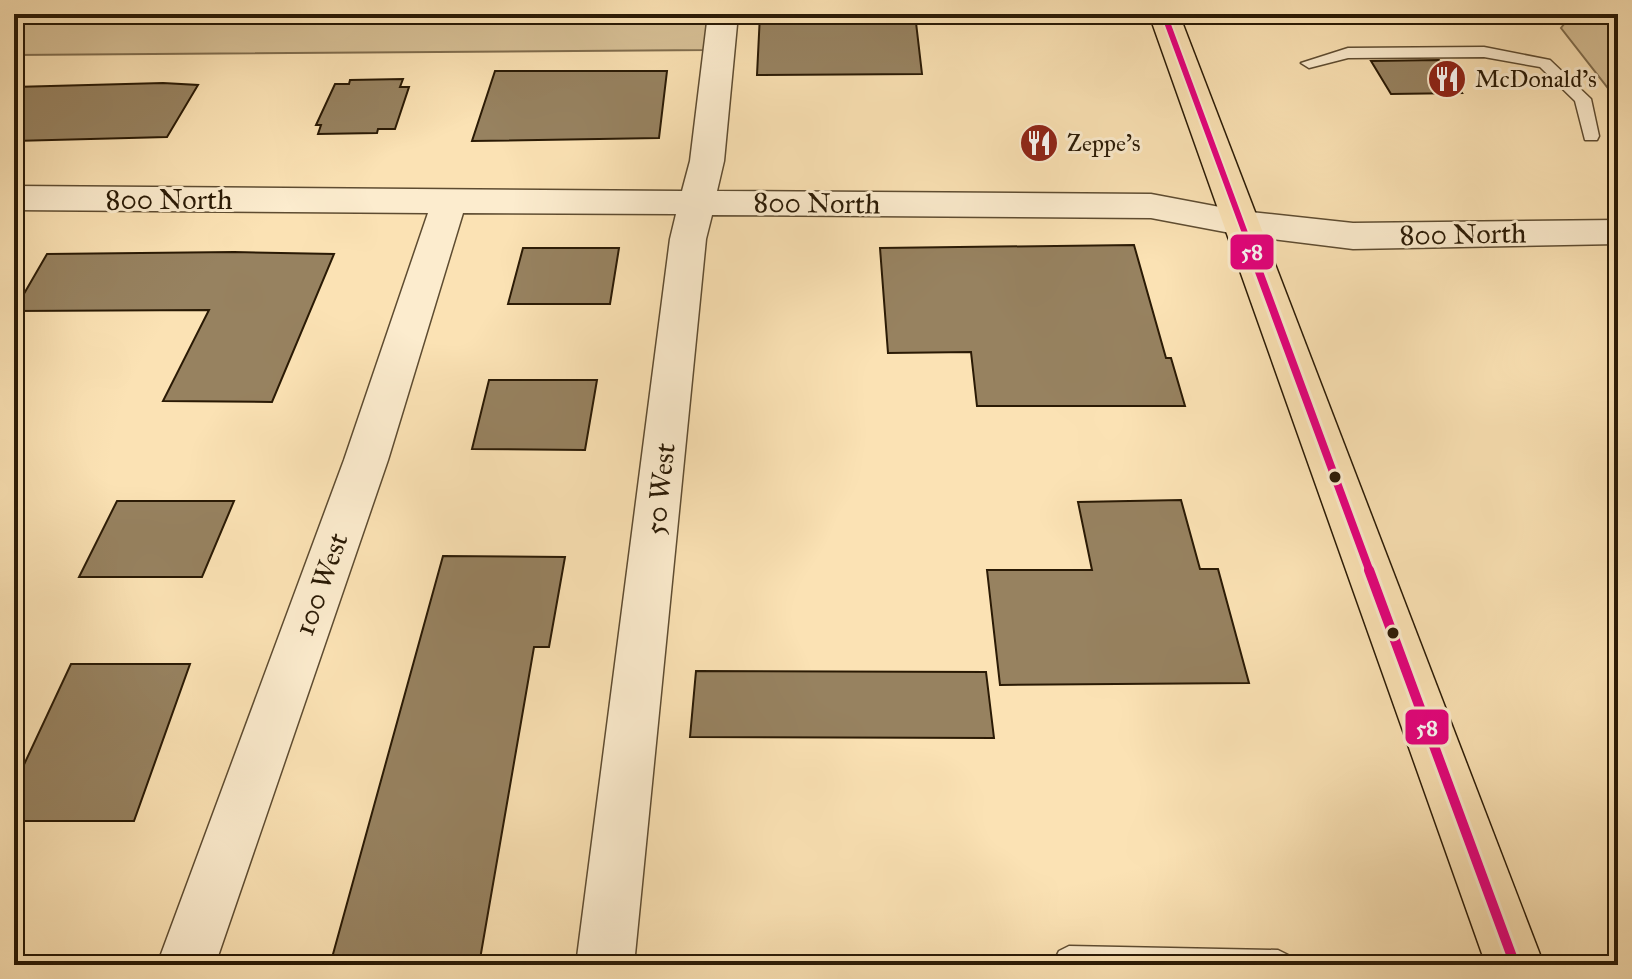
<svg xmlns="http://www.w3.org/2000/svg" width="1632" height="979" viewBox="0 0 1632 979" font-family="'IM FELL Great Primer',serif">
<rect width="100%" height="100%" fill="#fbe2b4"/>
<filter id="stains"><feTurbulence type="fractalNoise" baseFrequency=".0025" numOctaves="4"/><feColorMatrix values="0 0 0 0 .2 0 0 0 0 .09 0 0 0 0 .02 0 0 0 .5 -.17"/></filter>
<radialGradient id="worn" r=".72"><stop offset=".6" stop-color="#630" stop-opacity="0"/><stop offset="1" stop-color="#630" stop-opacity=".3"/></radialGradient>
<g fill="#d7c096" stroke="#806d4e" stroke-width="2">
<path d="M14,14H713L709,50L14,55Z"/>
<path d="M1572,14H1618V101L1561,28Z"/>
</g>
<g fill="#978260" stroke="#2a1a05" stroke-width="2">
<path d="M760,14H915L922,74L757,75Z"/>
<path d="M1439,60L1462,93L1391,94L1371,61Z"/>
<path d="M495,71H667L659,138L472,141Z"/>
<path d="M403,79L400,87H409L395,129H378L377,133L318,134L321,125H316L335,84H349L350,80Z"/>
<path d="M163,83L198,85L167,137L14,141V87Z"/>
<path d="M1134,245L1166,358H1171L1185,406H977L971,352L888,353L880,248Z"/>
<path d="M523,248H619L610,304H508Z"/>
<path d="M234,252L334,254L272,402L163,401L209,310L14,311L47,254Z"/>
<path d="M489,380H597L585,450L472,449Z"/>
<path d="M1181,500L1200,569H1218L1249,683L1000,685L987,570H1092L1078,502Z"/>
<path d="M117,501H234L202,577H79Z"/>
<path d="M443,556L565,557L549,647H534L479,965H330Z"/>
<path d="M71,664H190L134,821H14V786Z"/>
<path d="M696,671L986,672L994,738L690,737Z"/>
</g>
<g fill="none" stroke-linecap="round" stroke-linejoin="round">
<defs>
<g id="service">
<path d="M1484,47L1550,60L1591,99L1599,136L1597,140H1585L1575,101L1540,67L1484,57L1348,58L1309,68L1301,63L1348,48Z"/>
<path d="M1069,946L1278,950L1288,955L1293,965H1052L1059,951Z"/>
</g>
<path id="minor" d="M708,14H738L724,161L717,191L1151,194L1241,211L1353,223L1618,220V244L1353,249L1241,235L1151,218L712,215L706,239L634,965H576L670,239L676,214L463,213L388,460L215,965H157L344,460L428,213L14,210V186L682,191L690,161Z"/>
<path id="primary" d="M1149,14H1179L1544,965H1486Z"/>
</defs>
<use href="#service" stroke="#5e4c31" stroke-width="3"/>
<use href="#minor" stroke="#5e4c31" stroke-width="3"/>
<use href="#primary" stroke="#2a1a05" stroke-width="3"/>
<use href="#service" fill="#fcecce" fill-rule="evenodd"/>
<use href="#minor" fill="#fcecce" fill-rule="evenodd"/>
<use href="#primary" fill="#fbe2b4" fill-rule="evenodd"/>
<defs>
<path id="bus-1-far2" d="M1164,14L1252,252"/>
<path id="bus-1-far1" d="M1251,250L1370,572"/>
<path id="bus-1" d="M1369,570L1515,965"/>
</defs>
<use href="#bus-1-far2" stroke="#fcecce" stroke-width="10"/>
<use href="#bus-1-far1" stroke="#fcecce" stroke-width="14"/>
<use href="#bus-1" stroke="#fcecce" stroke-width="16"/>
<use href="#bus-1-far2" stroke="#e5007d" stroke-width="6"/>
<use href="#bus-1-far1" stroke="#e5007d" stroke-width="8"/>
<use href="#bus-1" stroke="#e5007d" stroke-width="10"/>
</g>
<defs>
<symbol id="restaurant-disc" viewBox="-11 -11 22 22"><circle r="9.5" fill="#8f2418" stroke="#fcecce"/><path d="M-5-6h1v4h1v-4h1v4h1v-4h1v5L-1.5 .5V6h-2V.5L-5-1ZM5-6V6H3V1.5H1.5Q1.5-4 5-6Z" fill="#fff"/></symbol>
</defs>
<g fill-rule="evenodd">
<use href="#restaurant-disc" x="1425" y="57" width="44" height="44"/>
<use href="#restaurant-disc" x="1017" y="121" width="44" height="44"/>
</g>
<g fill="#2a1a05" stroke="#fcecce" stroke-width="3">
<circle cx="1335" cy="477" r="7"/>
<circle cx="1393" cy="633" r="7"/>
</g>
<g text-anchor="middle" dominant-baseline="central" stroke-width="6" stroke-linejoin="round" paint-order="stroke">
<g font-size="24" fill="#2a1a05" stroke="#fcecce" text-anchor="start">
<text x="1475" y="79">McDonald's</text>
<text x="1067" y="143">Zeppe's</text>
</g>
<g font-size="28" fill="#2a1a05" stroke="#fcecce">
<text x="169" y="199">800 North</text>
<text transform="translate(817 203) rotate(1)">800 North</text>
<text transform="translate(1463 234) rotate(-1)">800 North</text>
<text transform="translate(660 489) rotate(-83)">50 West</text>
<text transform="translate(321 584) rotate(-70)">100 West</text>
</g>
</g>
<g stroke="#fcecce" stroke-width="3">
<rect x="1229" y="233" width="46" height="38" rx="8" fill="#e5007d"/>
<rect x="1404" y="708" width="46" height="38" rx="8" fill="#e5007d"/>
</g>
<g font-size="22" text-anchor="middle" font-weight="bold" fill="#fff">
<text x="1252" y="259">58</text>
<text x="1427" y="735">58</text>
</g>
<rect width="1632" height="979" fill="none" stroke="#fbe2b4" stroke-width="48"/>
<rect x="16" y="16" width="1600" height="947" fill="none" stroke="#2a1a05" stroke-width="4"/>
<rect x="24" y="24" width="1584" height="931" fill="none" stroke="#2a1a05" stroke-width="2"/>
<rect width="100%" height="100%" filter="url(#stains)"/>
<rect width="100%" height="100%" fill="url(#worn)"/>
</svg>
